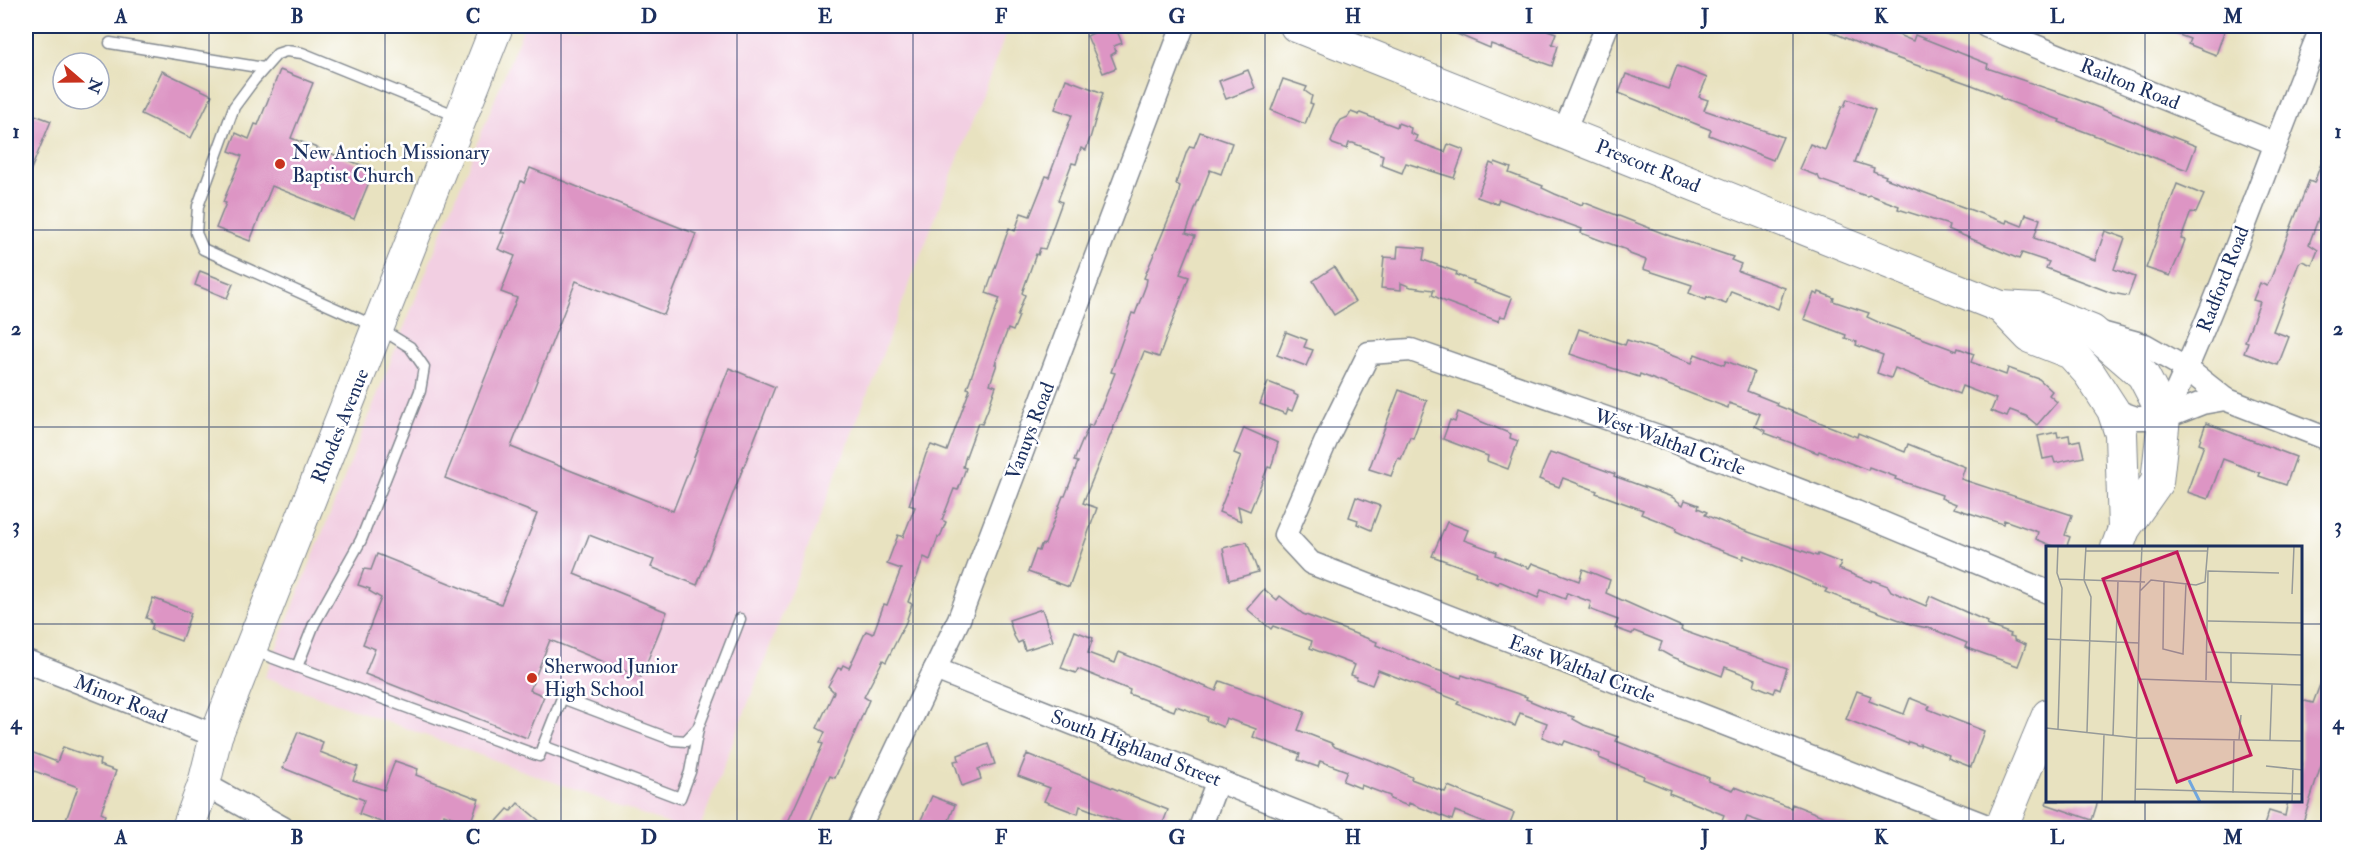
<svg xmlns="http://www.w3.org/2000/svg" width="2354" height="854" viewBox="0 0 2354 854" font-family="'IM FELL Double Pica',serif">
<rect width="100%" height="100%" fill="#fff"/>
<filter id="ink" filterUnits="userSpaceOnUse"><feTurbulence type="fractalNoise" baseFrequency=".0167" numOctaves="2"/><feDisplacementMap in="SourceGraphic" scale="12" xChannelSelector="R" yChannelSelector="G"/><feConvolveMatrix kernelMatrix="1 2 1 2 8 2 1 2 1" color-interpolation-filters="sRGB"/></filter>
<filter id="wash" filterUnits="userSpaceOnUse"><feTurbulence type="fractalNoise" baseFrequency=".008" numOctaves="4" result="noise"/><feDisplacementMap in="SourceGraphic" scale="24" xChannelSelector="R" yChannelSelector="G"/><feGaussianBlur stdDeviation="1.35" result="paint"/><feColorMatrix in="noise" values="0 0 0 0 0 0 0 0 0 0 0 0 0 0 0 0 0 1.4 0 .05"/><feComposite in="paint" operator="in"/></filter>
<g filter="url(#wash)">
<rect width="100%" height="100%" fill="#e8e2c0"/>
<path fill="#f2cfe2" d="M524,26H1009L700,828H680L265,677Z"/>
<g id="blocks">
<g fill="#dd95c4">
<path d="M1093,26H1115L1122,43L1114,46L1116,52L1111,55L1116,68L1103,73L1087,36L1096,32Z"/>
<path d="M1438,26H1536L1556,33L1552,44L1558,46L1552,66L1491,44L1490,48Z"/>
<path d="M1818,26H1887L1886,30L1913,41L1915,35L1988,64L1987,68L2066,95L2196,146L2187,170L2059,122L2060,120L2000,98V96L1972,85L1871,49Z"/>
<path d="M2157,26H2226L2216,55L2188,44L2190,39L2157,27Z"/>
<path d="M1677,66L1707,78L1699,97L1708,100L1704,110L1783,137L1773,160L1709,135L1711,130L1619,93L1626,74L1668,89Z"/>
<path d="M280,70L313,83L291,138L374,170L354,219L272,186L250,241L216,228L226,203L223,202L242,156L229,151L236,133L249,139L255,124L258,125Z"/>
<path d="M1248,70L1255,88L1226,99L1219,81Z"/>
<path d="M162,71L212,95L191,138L141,114Z"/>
<path d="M1066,79L1103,93L1091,135L1086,150L1081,148L1076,164L1072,163L1058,200L1062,202L1045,249L1040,248L1038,255L1036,254L1022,293L1025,295L1017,316H1019L1013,331L1008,329L995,364H997L990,384L996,386L988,409L982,424L978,423L965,459L963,467L966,468L958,490L954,489L942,520L946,522L940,537H938L930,560L924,557L908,602L912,604L906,622L886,662L883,660L864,697L869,700L835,778L830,776L807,828H797L787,824L823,744L820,743L825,732L817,728L834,692L828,686L838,668L841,669L843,665L849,668L866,631L873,634L884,604L887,605L901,569L887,564L898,535L903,537L915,507L909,505L926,454L931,445L947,451L970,389L967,388L1000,298L986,293L1009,228L1015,231L1021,213L1030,216L1046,176L1049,177L1072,115L1055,109Z"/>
<path d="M1283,79L1307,87L1305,91L1312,96L1310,103L1313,104L1305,124L1271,110Z"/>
<path d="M1847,99L1875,110L1855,162L1874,168L1873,171L1886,176L1885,178L2006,223L2007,220L2022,226L2026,214L2040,219L2034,238L2095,260L2105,231L2125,238L2114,269L2135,277L2128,296L2112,293L2046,268L2049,262L2022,253L2019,259L1948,229L1949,225L1898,209L1899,206L1870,195L1866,196L1820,180L1818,176L1799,169L1810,144L1825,150L1842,106L1844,107Z"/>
<path d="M1351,112L1359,115L1360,113L1397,127L1398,123L1411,128L1410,133L1417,136L1415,141L1445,152L1448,144L1464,150L1454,178L1406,163L1402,173L1381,165L1383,155L1353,143H1349L1347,149L1333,144L1331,142L1337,126L1341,120L1348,117Z"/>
<path d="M32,114L51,121L27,179H26V132Z"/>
<path d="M1200,132L1232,143L1221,174L1210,170L1186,233L1195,236L1180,274L1189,277L1159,357L1144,352L1083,503L1097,508L1069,587L1028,572L1036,550L1039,551L1041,545L1045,544L1063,496H1065L1078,462L1074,461L1089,425L1092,426L1100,408H1101L1115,373L1111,372L1132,313L1135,314L1146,285L1147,279L1144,278L1178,196L1180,186L1176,184L1177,180L1187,151L1190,146L1194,147Z"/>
<path d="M2327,147H2328V217L2320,214L2309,244L2318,250L2312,265L2302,261L2299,263L2273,331L2289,337L2278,365L2272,363L2244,353L2248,342L2245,341L2260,302L2253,300L2260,283L2267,286L2271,278L2309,181L2314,183Z"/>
<path d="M1495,162L1511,168L1509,173L1543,186L1542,188L1555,194L1582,205L1583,202L1670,236L1733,257L1731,260L1741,264L1738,271L1785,288L1778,309L1731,291L1726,304L1707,297L1706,300L1689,293L1692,285L1643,269L1646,260L1630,254L1627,250L1581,233L1582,229L1499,199L1497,204L1477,197L1490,163L1494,165Z"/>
<path d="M530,168L696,234L664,315L576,281L511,447L673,511L729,368L775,387L697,585L651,567L654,560L589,535L574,574L667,612L641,677L550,640L530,690L544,696L527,738L365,674L375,649L363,644L381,598L369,591L370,589L358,585L364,569L371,570L377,554L501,604L537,514L445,478L517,298L501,292L515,256L498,249L505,233H501L521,181L524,183Z"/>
<path d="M2177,184L2204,195L2196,213L2191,212L2181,239L2185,240L2181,251L2170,276L2146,268Z"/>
<path d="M1398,246L1425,248L1423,260L1457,272L1456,275L1474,281L1473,283L1512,298L1505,317L1500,316L1498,321L1446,302L1432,295L1434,290L1411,287L1401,283V290L1381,288L1384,257L1397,258Z"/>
<path d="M1334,267L1355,302L1334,315L1313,281Z"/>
<path d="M200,271L233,284L227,298L195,285Z"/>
<path d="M1819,292L1834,298L1833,301L1869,313L1867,317L1878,322L1957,351L1958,348L1974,354L1971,362L2006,375L2008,368L2039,379L2052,391L2049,395L2057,402L2037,425L2026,416L2010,410L2007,417L1991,411L1996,399L1962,386L1959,394L1895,368L1891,378L1877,373L1883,355L1856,345L1857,342L1845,338L1846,335L1804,319L1814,293L1818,295Z"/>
<path d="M1579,329L1625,345L1627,340L1646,346L1692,363L1695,354L1724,365L1726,361L1754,372L1747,391L1777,403L1776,405L1857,437L1858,433L1905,452L1908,444L1965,467L1961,479L2072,515L2065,535L2070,537L2066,548H2058L2036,539L2038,532L2004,520L2003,524L1954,508L1956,504L1941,498L1942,495L1895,479L1896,477L1869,467L1868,470L1819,451L1818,453L1765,433L1766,431L1755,426L1760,414L1729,403L1728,408L1640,374L1639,377L1570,354Z"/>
<path d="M1286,332L1307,340L1304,347L1313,350L1306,366L1277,355Z"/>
<path d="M1268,382L1294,392V394L1298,396L1292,411L1288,409L1286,414L1260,404Z"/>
<path d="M1399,390L1427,401L1413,438L1410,437L1401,459L1398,458L1391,476L1369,469Z"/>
<path d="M1458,412L1511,434L1510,438L1518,441L1508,469L1487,461L1488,456L1443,439L1450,420L1455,422Z"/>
<path d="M2206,423L2296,457L2286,485L2259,476L2260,473L2223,459L2208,499L2187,492L2204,445L2199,443Z"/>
<path d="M1244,428L1278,443L1271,468L1268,467L1250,511L1238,506L1241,521L1219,512L1241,456L1234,453Z"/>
<path d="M2057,432L2058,437L2069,435L2070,442L2080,440L2084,457L2055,463L2053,457L2043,459L2038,436Z"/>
<path d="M1550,453L1556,455L1557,453L1615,474L1614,476L1672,497L1683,505L1685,500L1699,505L1698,508L1707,512L1705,515L1737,528L1817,556L1818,554L1841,563L1839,569L1871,582L1872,580L1888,586L1891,591L1926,606L1930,596L1977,617L1988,622L1987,625L2011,634L2010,636L2014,637V640L2026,645L2018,666L1965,647L1967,643L1932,629L1913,625L1825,592L1827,589L1780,569L1744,555L1743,559L1704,544L1676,531L1677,528L1641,514L1643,510L1596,493L1597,491L1563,478L1559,487L1539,479Z"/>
<path d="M1356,497L1380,506L1371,530L1357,524L1358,520L1349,517Z"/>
<path d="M1447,522L1468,530L1464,540L1497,552L1496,555L1529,568L1532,563L1579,581L1583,569L1610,580L1606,593L1682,627L1681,630L1787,668L1780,690L1776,688L1774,693L1754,685L1756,679L1725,667L1722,676L1670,656L1659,650L1662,642L1634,631L1632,634L1615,628L1618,620L1589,609L1591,602L1567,593L1565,599L1541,590L1538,598L1499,581L1498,584L1475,575L1476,572L1432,556Z"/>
<path d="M1247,542L1258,572L1229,580L1223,548Z"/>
<path d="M1264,589L1277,600L1280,596L1303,614L1377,642L1376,645L1431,668L1461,678L1462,675L1527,697L1526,699L1552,710L1574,717L1573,719L1584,725L1618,737L1616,741L1709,778L1708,781L1733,790L1735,787L1791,808L1792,804L1853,828H1778L1747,817L1743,828H1729L1720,825L1724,815L1669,793L1670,790L1643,779L1644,776L1599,758L1600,754L1565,741L1563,745L1542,737L1547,723L1520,713L1515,726L1457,704L1459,701L1378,670L1372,685L1356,679L1357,677L1351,675L1355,665L1310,648L1312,641L1273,626L1271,629L1247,609Z"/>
<path d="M153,598L191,613L181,641L151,630L153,624L150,623L151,620L146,618Z"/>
<path d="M1042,609L1053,641L1025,650L1022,641L1018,643L1014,636L1009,620Z"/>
<path d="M1075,631L1093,638L1088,653L1115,663L1119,652L1216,691L1220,681L1305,712L1298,730L1331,743L1335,747L1394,769L1412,777L1411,779L1445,792L1448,786L1514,813L1508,828H1484L1486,823L1455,811L1452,820L1409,803L1408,806L1390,799V796L1361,785L1360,788L1343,781L1347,771L1320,761L1318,767L1298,760L1300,754L1253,737L1256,729L1226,718L1223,727L1206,720L1207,717L1176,706L1174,711L1129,694L1130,690L1078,669L1076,673L1061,668Z"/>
<path d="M2326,669L2328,670V744L2303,822L2314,825V828H2263L2269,811L2285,816L2288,801H2301V700L2313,703Z"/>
<path d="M1857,691L1871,696L1869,701L1904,714L1910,698L1930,706L1928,709L1984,731L1971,767L1948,758L1949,755L1920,744V746L1909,742L1908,744L1846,719Z"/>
<path d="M298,732L323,742L320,752L358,767L353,780L384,790L395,761L418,769L416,775L479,799L470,824L444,814L441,822L437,821L434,828H397L359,814L364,800L283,768Z"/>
<path d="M988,744L995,764L978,769L981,779L962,786L954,761L959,760L958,755Z"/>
<path d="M63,747L100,760L99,765L116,771L101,813L105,815L100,828H63L78,787L26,768V750L57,762Z"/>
<path d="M1027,754L1168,810L1161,828H1137L1080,806L1078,814L1044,801L1050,788L1018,776Z"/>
<path d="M932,796L955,805L946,828H929L919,824Z"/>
<path d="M2047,801H2098L2092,820L2046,804Z"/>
<path d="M518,803L548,828H491L508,809L511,811Z"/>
</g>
</g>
</g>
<g filter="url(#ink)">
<use href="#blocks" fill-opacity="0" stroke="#82888f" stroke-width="1.5"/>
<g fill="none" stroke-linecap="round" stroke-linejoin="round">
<defs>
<g id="service">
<path d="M110,43L264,68"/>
<path d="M457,116L302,53L286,51L277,54L254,80L234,107L198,206L196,233L203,249L379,328L410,347L424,367L420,391L361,540L314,624L297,667L539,756L562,698L673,740L686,741L698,728L740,619"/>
<path d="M252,650L297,667"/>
<path d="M543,746L680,798L690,772L698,729"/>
</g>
<g id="minor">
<path d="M1986,26L2274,143"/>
<path d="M1564,132L1607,26"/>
<path d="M2098,332L2145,345L2187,369L2225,399L2328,439"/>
<path d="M2113,410L2136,418H2164L2202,403L2225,399"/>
<path d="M2164,418C2224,290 2269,156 2322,26"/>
<path d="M26,661L216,736"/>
<path d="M935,669L1337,828"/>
<path d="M204,784L283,828"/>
<path d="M859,828L959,619L1183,26"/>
<path d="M1200,828L1218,780"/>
<path d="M1992,828L1311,563L1285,535L1329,434L1369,353L1411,350L1672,441L1856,512L2048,592"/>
</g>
<g id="secondary">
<path d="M1296,26L2001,307L2037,309L2092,331L2143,375L2154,396L2164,418L2157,482L2124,529L2117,548"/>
<path d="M2001,307L2030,337L2071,353L2089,373L2113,410L2121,434L2124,529"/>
<path d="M188,828L204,784L216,736L497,26"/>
<path d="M2001,828L2048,715"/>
</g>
</defs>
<use href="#service" stroke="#82888f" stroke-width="13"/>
<use href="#minor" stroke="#82888f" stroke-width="25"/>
<use href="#secondary" stroke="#82888f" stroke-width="34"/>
<use href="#service" stroke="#fff" stroke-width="10"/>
<use href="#minor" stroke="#fff" stroke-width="22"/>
<use href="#secondary" stroke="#fff" stroke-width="32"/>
</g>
</g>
<path fill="none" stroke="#1b2f5e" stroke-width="1.5" stroke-opacity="0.55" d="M209,26V828M385,26V828M561,26V828M737,26V828M913,26V828M1089,26V828M1265,26V828M1441,26V828M1617,26V828M1793,26V828M1969,26V828M2145,26V548M26,230H2328M26,427H2328M26,624H2048M2302,624H2328M2145,802V828"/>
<g fill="#c8321e" stroke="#fff" stroke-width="2">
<circle cx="280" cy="164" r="6"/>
<circle cx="532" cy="678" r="6"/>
</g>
<g text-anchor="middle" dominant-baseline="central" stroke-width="5" stroke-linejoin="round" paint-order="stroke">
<g font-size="20" fill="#1b2f5e" stroke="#fff">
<text transform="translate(2130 84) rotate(22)">Railton Road</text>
<text transform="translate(1648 166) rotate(22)">Prescott Road</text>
<text transform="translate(2223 279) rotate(-69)">Radford Road</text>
<text transform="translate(340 426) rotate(-68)">Rhodes Avenue</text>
<text transform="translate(1030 431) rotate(-69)">Vanuys Road</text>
<text transform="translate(1670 442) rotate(20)">West Walthal Circle</text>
<text transform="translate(1582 669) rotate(21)">East Walthal Circle</text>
<text transform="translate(121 699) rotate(22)">Minor Road</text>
<text transform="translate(1136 748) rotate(21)">South Highland Street</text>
</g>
<g font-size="20" fill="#1b2f5e" stroke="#fff" text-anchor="start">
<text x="292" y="152">New Antioch Missionary<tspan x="292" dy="23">Baptist Church</tspan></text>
<text x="544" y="666">Sherwood Junior<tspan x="544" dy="23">High School</tspan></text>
</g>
</g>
<g transform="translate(2046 546)">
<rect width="256" height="256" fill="#e8e2c0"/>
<path fill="none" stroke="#70a6de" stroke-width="3" d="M143,234L154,256"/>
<path fill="none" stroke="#969a99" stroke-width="1.5" d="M12,0L11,27L16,42L12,183M40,0L38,34L45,51L41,186M40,5H162M13,33L99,36M118,36L117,103L137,108L140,37M94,45L96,0M246,48L248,0M162,75L257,77M0,93L93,97M160,106L257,109M92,133L257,139M160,134L162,25L233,27M185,137V107M0,182L91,192L257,195M67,189L72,35M193,194L195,169M224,194L226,138M220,220L257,224M90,243L257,248M187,247L188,194M56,256L58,188M89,256L94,45L105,34L150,39L159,36L162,0M246,256L247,223"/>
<path fill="#c2185b" fill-opacity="0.15" stroke="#c2185b" stroke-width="3" d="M131,6L205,209L131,236L57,33Z"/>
<rect width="256" height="256" fill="none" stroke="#1b2f5e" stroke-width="3"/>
</g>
<rect width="2354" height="854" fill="none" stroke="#fff" stroke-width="66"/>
<g transform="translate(81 81) rotate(110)"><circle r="28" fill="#ffffff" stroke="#a4acbf" stroke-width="1.5"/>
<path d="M0-4.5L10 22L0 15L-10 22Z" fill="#c8321e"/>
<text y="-9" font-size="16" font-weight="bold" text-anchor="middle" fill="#1b2f5e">N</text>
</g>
<rect x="33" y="33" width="2288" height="788" fill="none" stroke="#1b2f5e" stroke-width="2"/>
<g font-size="20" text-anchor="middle" font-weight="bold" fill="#1b2f5e">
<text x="121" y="23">A</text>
<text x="297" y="23">B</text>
<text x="473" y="23">C</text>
<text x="649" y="23">D</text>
<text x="825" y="23">E</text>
<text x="1001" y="23">F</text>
<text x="1177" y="23">G</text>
<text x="1353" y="23">H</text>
<text x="1529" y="23">I</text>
<text x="1705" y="23">J</text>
<text x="1881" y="23">K</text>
<text x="2057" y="23">L</text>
<text x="2233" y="23">M</text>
<text x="16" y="138">1</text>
<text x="2338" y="138">1</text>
<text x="16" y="335">2</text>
<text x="2338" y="335">2</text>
<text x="16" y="532">3</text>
<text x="2338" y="532">3</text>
<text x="16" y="729">4</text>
<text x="2338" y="729">4</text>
<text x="121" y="844">A</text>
<text x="297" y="844">B</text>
<text x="473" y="844">C</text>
<text x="649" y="844">D</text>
<text x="825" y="844">E</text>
<text x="1001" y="844">F</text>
<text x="1177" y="844">G</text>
<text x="1353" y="844">H</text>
<text x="1529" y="844">I</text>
<text x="1705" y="844">J</text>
<text x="1881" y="844">K</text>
<text x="2057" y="844">L</text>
<text x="2233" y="844">M</text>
</g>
</svg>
